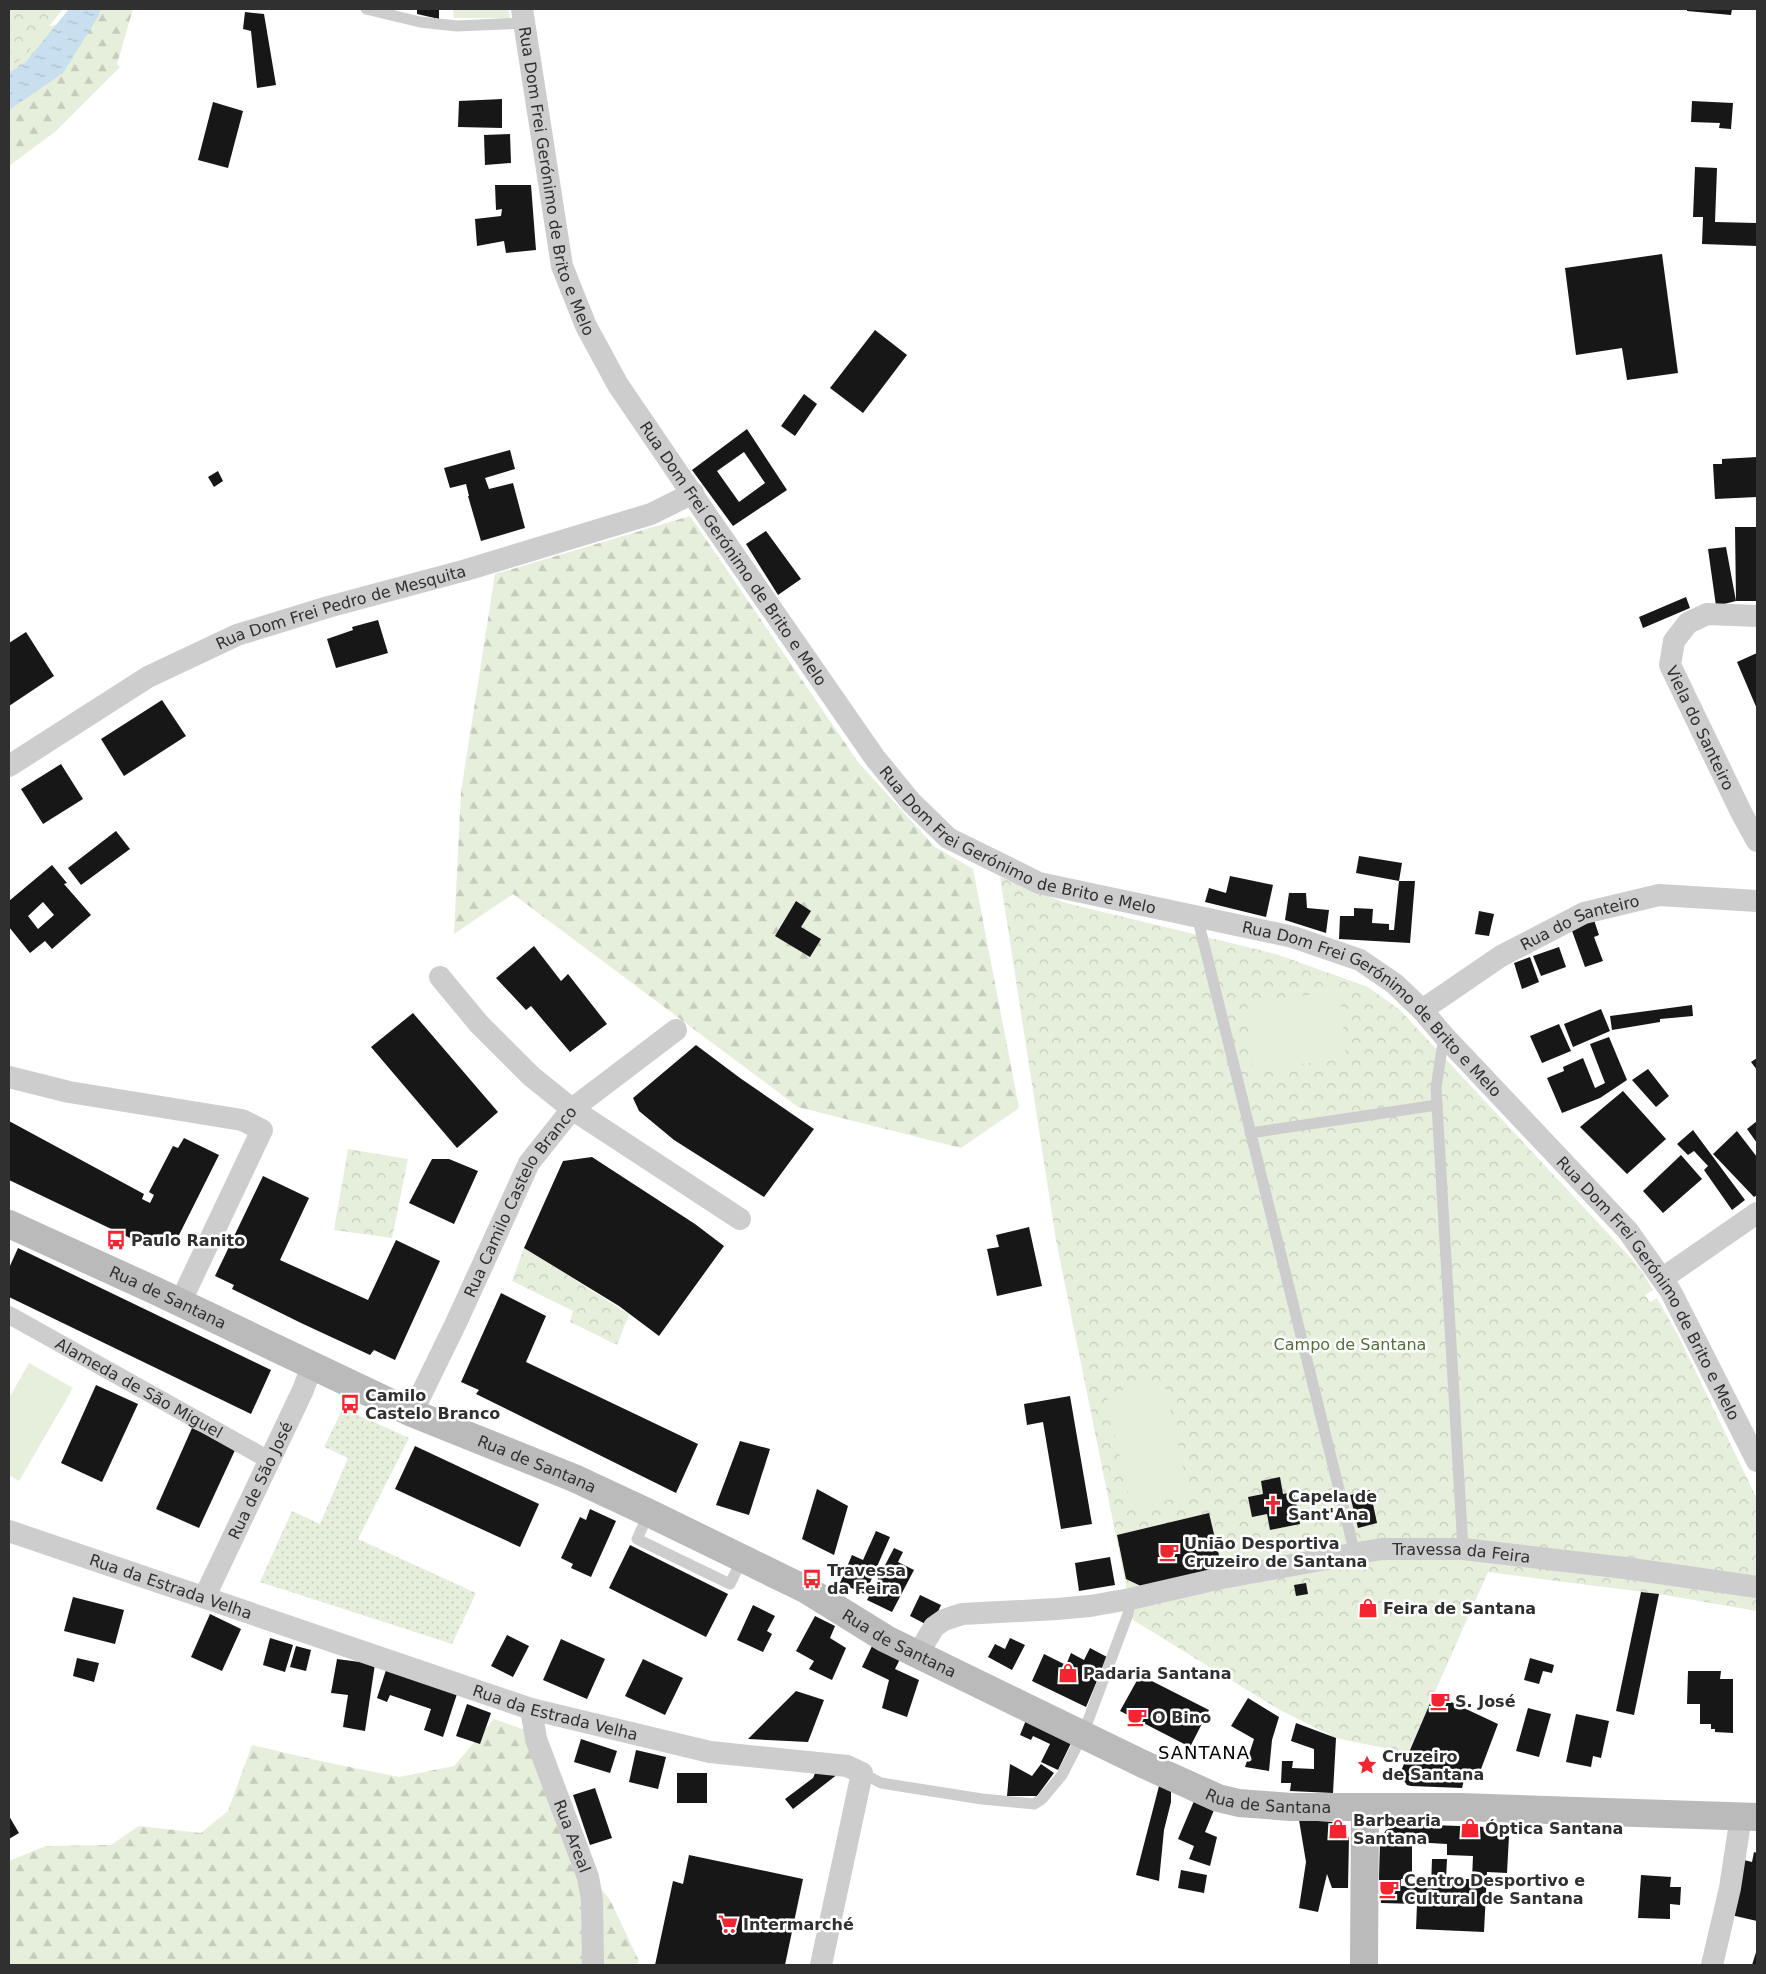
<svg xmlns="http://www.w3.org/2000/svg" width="1766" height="1974" viewBox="0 0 1766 1974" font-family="'DejaVu Sans',sans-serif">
<defs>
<pattern id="grass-dots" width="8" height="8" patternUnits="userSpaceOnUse" patternTransform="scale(1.25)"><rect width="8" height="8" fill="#e6eedc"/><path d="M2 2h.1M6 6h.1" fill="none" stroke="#c6ccbd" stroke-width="1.8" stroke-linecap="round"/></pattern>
<pattern id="forest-firs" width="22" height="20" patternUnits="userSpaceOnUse" patternTransform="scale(1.25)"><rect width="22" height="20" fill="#e6eedc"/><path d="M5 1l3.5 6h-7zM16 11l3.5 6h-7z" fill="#c6ccbd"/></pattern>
<pattern id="park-crowns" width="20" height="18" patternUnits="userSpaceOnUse" patternTransform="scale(1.25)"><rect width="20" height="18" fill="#e6eedc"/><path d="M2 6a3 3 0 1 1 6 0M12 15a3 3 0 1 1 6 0" fill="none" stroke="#c6ccbd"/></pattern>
<pattern id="water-ripples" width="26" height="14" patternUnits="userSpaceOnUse" patternTransform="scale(1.25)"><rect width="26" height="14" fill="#c7dfef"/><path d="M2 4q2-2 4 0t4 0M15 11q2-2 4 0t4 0" fill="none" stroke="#abc0cd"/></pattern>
</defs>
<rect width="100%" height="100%" fill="#fff"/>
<path fill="url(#grass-dots)" d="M343,1408L409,1438L358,1539L476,1593L452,1644L260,1582L292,1511L320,1524L348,1458L324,1447Z"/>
<g fill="url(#forest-firs)">
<path d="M76,9H133L117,64L120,67L56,131L9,166V36L13,33L76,21Z"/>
<path d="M690,516L858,762L935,847L973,869L1019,1108L961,1148L798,1107L513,894L454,934L461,792L495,574Z"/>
<path d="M494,1719L531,1732L579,1861L610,1900L639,1961L637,1965H9V1861L46,1846L111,1845L139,1826L201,1833L228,1811L252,1745L320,1761L399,1777L454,1766Z"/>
</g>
<g fill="url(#park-crowns)">
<path d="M9,9H63L24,57L9,67Z"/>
<path d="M1000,877L1066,903L1276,954L1368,987L1400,1010L1629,1256L1641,1270L1653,1290L1645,1295L1650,1302L1657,1298L1680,1339L1757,1499V1611L1659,1594L1488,1572L1408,1753L1336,1738L1278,1709L1133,1620L1056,1240Z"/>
<path d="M348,1149L408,1159L392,1238L334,1230Z"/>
<path d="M524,1248L629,1314L617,1345L570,1322L573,1311L512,1281Z"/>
</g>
<g fill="#e6eedc">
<path d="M453,9H508L510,18H454Z"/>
<path d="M1340,992L1346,1059L1253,1069L1247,1001Z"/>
<path d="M29,1363L73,1388L19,1481L9,1475V1398Z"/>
<path d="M1164,1381L1189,1496L1131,1507L1106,1394Z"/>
</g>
<path fill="url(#water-ripples)" d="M69,9H100L99,15L63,73L9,110V73L26,62Z"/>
<g fill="#171717" fill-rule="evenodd">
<path d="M417,9H439V19L417,14Z"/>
<path d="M1687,9H1732L1731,15L1687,11Z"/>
<path d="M245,12L264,14L276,85L257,88L251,31L243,29Z"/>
<path d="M502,99V128L458,127L459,101Z"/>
<path d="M1692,101L1733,103L1731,129L1719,128L1720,123L1691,122Z"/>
<path d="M213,102L243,111L228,168L198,160Z"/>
<path d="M510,134L511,163L485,165L484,135Z"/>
<path d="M1695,167L1717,168L1715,222L1757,223V246L1702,244L1703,217H1693Z"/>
<path d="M495,185H531L536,250L506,253L504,241L477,246L475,219L501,216L502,209L496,210Z"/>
<path d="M1662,254L1678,373L1627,380L1622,348L1576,355L1565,268Z"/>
<path d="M875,330L907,355L863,413L830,388Z"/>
<path d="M804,394L817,404L795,436L781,426Z"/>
<path d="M747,429L787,490L733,526L692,470ZM744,452L765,483L739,502L717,471Z"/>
<path d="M510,450L515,469L485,478L489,489L513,483L525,528L481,541L468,496H469L466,484L450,488L444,468Z"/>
<path d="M1757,457V497L1715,499L1713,464H1722V459Z"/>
<path d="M218,471L223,481L214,487L208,477Z"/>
<path d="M1735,527H1757V601H1736L1716,606L1708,549L1726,547L1736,601Z"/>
<path d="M766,531L801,579L778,595L746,544Z"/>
<path d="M1686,597L1690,608L1643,628L1639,617Z"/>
<path d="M378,620L388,653L336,668L327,639L353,630L352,627Z"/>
<path d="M26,632L54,676L9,706V643Z"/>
<path d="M1757,653V709L1737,662Z"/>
<path d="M162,700L186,736L124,776L101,739Z"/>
<path d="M61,764L83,799L43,824L21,789Z"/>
<path d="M116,831L130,849L81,885L68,868Z"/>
<path d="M1359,856L1402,863L1399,881L1356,873Z"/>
<path d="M52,865L67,883L64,884L91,915L52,949L45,941L30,953L9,927V901ZM43,902L54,915L38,929L28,916Z"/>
<path d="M1230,876L1273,885L1266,917L1205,902L1209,888L1226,893Z"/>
<path d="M1399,881H1415L1410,943L1339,939L1340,916H1354V908L1373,909L1372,923L1389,924V930H1394Z"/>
<path d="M1289,893H1306L1307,908L1329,910L1326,933L1285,920Z"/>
<path d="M796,901L811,911L801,927L821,939L810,957L775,936Z"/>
<path d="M1479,911L1494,914L1489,936L1475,934Z"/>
<path d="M1594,920L1599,935L1594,937L1603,961L1585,967L1571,928Z"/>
<path d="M534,946L561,981L568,974L607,1024L570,1052L531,1006L526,1010L496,978Z"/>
<path d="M1559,947L1566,967L1541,976L1533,956Z"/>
<path d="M1530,957L1539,982L1522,989L1514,963Z"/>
<path d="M1692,1005L1693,1016L1660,1019V1022L1612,1030L1610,1016Z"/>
<path d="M1601,1009L1610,1031L1573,1047L1564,1024Z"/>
<path d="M413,1013L498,1112L457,1148L371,1047Z"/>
<path d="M1559,1024L1571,1051L1542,1063L1530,1036Z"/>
<path d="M1609,1037L1627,1080L1600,1098L1562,1113L1547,1078L1564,1071L1563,1067L1583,1058L1595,1088L1605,1083L1590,1044Z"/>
<path d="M696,1045L740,1078L814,1129L764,1197L674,1140L639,1111L633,1098Z"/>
<path d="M1757,1058V1070L1751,1062Z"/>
<path d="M1648,1069L1669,1096L1656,1107L1632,1080Z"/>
<path d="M1623,1091L1666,1139L1627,1174L1580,1127Z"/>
<path d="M9,1121L144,1194L142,1199L150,1203L154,1195L149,1192L173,1146L178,1148L184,1138L219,1155L175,1243L158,1234L151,1248L9,1180Z"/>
<path d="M1757,1121V1143L1747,1129Z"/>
<path d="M1693,1130L1745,1200L1732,1210L1704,1170L1708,1166L1694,1151L1688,1155L1677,1144Z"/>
<path d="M1737,1131L1757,1157V1195L1754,1197L1713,1154Z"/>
<path d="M1681,1155L1702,1179L1663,1213L1643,1191Z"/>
<path d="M592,1157L695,1224L724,1246L659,1336L619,1306L524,1248L563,1161Z"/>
<path d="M432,1159H449L478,1171L454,1224L409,1203Z"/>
<path d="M263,1176L309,1198L280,1260L368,1300L396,1240L440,1261L395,1360L374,1350L370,1355L301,1323L232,1289L234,1285L215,1276Z"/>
<path d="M1029,1227L1042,1286L997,1296L987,1249L999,1247L996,1235Z"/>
<path d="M18,1248L271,1370L251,1414L9,1297V1268Z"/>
<path d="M501,1293L546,1316L526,1362L698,1444L676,1493L476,1394L479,1390L461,1382Z"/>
<path d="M96,1385L138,1404L102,1482L61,1463Z"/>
<path d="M1070,1396L1092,1524L1061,1529L1043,1422L1027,1425L1024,1404Z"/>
<path d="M192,1428L236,1448L199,1528L156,1509Z"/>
<path d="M740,1441L770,1449L749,1515L716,1505Z"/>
<path d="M415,1446L539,1504L520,1547L395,1489Z"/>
<path d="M1280,1477L1283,1494L1294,1492L1300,1524L1270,1530L1267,1514L1252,1517L1248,1497L1263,1494L1261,1481Z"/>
<path d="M817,1489L848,1506L834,1555L802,1539Z"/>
<path d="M1370,1490L1377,1523L1358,1528L1350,1495Z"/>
<path d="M590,1509L616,1521L591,1577L571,1568L573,1564L561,1558L580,1517L586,1520Z"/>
<path d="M1209,1513L1222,1568L1145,1588L1126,1579L1117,1535Z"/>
<path d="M876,1531L890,1537L865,1594L840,1583L852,1555L863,1560Z"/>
<path d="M630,1545L728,1594L706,1637L609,1588Z"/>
<path d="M894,1548L903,1552L898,1562L914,1570L892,1612L867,1600Z"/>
<path d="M1110,1557L1115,1585L1079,1591L1075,1563Z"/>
<path d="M1306,1583L1308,1594L1296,1596L1294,1585Z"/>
<path d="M1641,1592L1659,1594L1634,1715L1616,1711Z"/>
<path d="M920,1595L941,1605L931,1627L910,1616Z"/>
<path d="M73,1597L124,1610L115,1644L64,1631Z"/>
<path d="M753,1605L775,1616L767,1631L772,1634L763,1652L737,1640Z"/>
<path d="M210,1614L241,1629L222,1671L191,1657Z"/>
<path d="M815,1616L835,1626L830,1638L846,1648L832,1680L809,1669L814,1661L796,1651Z"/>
<path d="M507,1635L529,1646L513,1677L491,1666Z"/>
<path d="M270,1638L293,1645L285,1672L263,1665Z"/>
<path d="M1010,1638L1025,1645L1012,1670L988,1657L995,1644L1005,1649Z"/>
<path d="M561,1639L605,1659L587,1699L543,1680Z"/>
<path d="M873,1644L901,1657L895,1669L919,1680L907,1717L882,1708L889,1680L862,1667Z"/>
<path d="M296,1646L311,1650L306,1671L290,1667Z"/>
<path d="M1090,1648L1107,1657L1086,1707L1032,1681L1044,1654L1066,1665L1071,1653L1084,1660Z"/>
<path d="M77,1658L99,1663L94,1682L73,1676Z"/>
<path d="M1530,1658L1554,1665L1552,1673L1543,1671L1539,1684L1524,1680Z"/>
<path d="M337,1659L375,1664L365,1731L343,1727L348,1695L331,1693Z"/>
<path d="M643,1659L683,1678L665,1715L625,1696Z"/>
<path d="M386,1670L457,1694L443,1737L424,1730L431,1709L390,1695L387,1702L377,1698Z"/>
<path d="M1688,1671H1721L1720,1679H1733V1733L1715,1732V1729H1711V1724H1700V1704H1687Z"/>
<path d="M1140,1675L1209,1710L1190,1747L1120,1711Z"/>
<path d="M796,1691L824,1700L808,1742L748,1739Z"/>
<path d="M1434,1694L1498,1724L1478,1777L1466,1772L1462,1788L1411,1786L1407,1785L1402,1778L1401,1771Z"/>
<path d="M1248,1698L1279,1717L1272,1740L1269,1771L1245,1767L1254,1739L1231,1726Z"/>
<path d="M467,1704L491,1713L480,1744L456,1736Z"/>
<path d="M1528,1708L1551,1714L1539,1757L1516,1751Z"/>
<path d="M1576,1714L1609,1721L1601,1758L1593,1756L1591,1767L1566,1762Z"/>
<path d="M1026,1720L1073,1739L1058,1770L1041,1762L1050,1744L1033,1736L1031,1740L1020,1735Z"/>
<path d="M1296,1723L1336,1738L1333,1793L1290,1791L1291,1783H1281L1282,1761H1293L1292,1768L1314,1769V1749L1291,1741Z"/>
<path d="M581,1739L617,1751L610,1773L574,1762Z"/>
<path d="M636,1750L666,1757L658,1789L629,1782Z"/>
<path d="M819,1764L843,1770L793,1809L785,1799L813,1778Z"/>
<path d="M1010,1764L1032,1776L1041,1764L1054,1773L1037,1796H1007Z"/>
<rect x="677" y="1773" width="30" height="30"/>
<path d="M1159,1786L1171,1789V1802L1164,1830L1159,1881L1136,1875Z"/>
<path d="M595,1788L612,1838L590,1845L573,1795Z"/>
<path d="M1194,1801L1214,1810L1205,1832L1217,1837L1210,1866L1189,1859L1194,1846L1178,1839Z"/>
<path d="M9,1816L19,1833L9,1839Z"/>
<path d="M1299,1820L1335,1822L1341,1824L1349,1838L1348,1888H1332L1327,1874L1318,1912L1299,1908L1306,1862Z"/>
<path d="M1401,1824L1489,1827V1835L1509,1836L1507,1873L1487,1872L1484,1932L1416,1929L1417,1904L1381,1903L1379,1878L1380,1841L1386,1830ZM1412,1842L1447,1844V1855L1473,1856L1472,1879H1446L1447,1859H1432L1431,1887L1401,1886V1879H1412Z"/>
<path d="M1754,1852L1757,1853V1921L1731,1915L1744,1860L1752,1862Z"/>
<path d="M689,1855L803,1879L785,1965H655L673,1881L683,1884Z"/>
<path d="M1181,1870L1207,1875L1204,1893L1178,1888Z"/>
<path d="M1641,1875L1671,1877L1670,1887H1681L1680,1905L1670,1904V1919L1638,1918Z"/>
<path d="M1757,1949V1965H1752Z"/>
</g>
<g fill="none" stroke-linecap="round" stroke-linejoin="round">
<g stroke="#cdcdcd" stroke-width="11">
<path d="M366,9L420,22L457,26L524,23"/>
<path d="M1197,916L1355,1554"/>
<path d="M1444,1036L1436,1088L1463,1549"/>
<path d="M1250,1133L1437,1105"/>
<path d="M649,1513L637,1539L730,1584L742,1559"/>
<path d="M862,1773L881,1783L982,1799L1034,1804L1042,1799L1062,1775L1083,1734L1128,1614L1130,1599"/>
</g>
<path stroke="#cdcdcd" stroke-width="18" id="s1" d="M9,1315L269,1460"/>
<g stroke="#cdcdcd" stroke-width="22">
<path id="s2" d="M522,9L562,266L586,326L618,385L710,520L875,758L911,802L948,838L1039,883L1293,937L1360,960L1395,984L1422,1010L1444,1036L1628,1231L1671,1292L1757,1461"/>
<path id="s3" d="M1757,616L1707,614L1688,623L1674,641L1670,665L1742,814L1757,841"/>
<path id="s4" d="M9,766L148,677L237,635L328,607L466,570L651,514L693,493"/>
<path d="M440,977L479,1024L531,1076L572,1109L740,1219"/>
<path id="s5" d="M1422,1010L1501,956L1584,913L1659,895L1757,901"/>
<path d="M9,1077L69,1092L242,1120L262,1130L180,1303"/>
<path d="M1663,1278L1757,1213"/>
<path id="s6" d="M412,1413L456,1323L529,1163L572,1109L676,1030"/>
<path id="s7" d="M9,1531L531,1709L710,1752L847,1766L862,1773L821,1965"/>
<path id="s8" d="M205,1596L303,1390L312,1366"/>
<path id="s9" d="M918,1654L934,1627L944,1620L962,1614L1057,1609L1090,1606L1130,1599L1217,1579L1381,1549H1463L1625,1568L1757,1587"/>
<path id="s10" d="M531,1709L536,1739L588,1877L592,1900L593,1965"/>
<path d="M1712,1965L1730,1888L1741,1816"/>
</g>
<g stroke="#bababa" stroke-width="28">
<path id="s11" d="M9,1224L154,1290L412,1413L574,1478L649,1513L807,1590L886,1639L1143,1764L1218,1798L1239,1803L1291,1807H1460L1757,1817"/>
<path d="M1364,1965L1365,1807"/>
</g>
</g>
<defs>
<symbol id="bus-bare" viewBox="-9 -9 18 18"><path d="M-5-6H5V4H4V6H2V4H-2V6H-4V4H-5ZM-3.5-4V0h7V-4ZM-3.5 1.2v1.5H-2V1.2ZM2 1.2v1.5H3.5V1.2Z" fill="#f42431" stroke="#fff" stroke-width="2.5" paint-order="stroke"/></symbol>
<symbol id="church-bare" viewBox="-9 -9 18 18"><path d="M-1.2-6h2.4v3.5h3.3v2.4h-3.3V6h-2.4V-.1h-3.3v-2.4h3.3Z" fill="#f42431" stroke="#fff" stroke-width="2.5" paint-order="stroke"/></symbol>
<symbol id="cafe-bare" viewBox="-9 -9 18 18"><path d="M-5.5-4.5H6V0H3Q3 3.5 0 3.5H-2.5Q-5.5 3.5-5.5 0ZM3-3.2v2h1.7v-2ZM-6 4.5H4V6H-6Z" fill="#f42431" stroke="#fff" stroke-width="2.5" paint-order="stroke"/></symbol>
<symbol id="shop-bare" viewBox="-9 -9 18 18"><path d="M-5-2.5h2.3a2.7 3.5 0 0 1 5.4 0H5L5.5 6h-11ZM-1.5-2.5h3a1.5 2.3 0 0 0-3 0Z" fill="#f42431" stroke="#fff" stroke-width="2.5" paint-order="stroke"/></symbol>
<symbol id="sight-bare" viewBox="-9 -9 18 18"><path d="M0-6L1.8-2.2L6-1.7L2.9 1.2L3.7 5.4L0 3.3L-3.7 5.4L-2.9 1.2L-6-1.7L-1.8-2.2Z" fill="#f42431" stroke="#fff" stroke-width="2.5" paint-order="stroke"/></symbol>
<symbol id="supermarket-bare" viewBox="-9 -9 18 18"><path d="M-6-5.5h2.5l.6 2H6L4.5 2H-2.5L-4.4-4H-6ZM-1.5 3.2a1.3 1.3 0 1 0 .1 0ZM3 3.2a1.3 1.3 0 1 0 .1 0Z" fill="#f42431" stroke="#fff" stroke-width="2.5" paint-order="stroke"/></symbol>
</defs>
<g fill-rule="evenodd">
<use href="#bus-bare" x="102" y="1226" width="28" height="28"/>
<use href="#bus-bare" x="336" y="1390" width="28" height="28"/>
<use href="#church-bare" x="1259" y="1491" width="28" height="28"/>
<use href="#cafe-bare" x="1155" y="1538" width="28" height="28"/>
<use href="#bus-bare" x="798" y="1565" width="28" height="28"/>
<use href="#shop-bare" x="1354" y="1594" width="28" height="28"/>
<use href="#shop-bare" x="1054" y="1659" width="28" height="28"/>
<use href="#cafe-bare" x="1426" y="1687" width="28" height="28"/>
<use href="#cafe-bare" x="1123" y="1703" width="28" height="28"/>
<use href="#sight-bare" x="1353" y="1751" width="28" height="28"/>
<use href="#shop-bare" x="1456" y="1814" width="28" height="28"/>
<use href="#shop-bare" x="1324" y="1815" width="28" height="28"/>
<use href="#cafe-bare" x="1375" y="1875" width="28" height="28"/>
<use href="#supermarket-bare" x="714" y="1910" width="28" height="28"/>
</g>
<g text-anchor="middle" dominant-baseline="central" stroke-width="5" stroke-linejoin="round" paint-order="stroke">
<g font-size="16" fill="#303030" stroke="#fff">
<text stroke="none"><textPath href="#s2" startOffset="176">Rua Dom Frei Gerónimo de Brito e Melo</textPath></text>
<text stroke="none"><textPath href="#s2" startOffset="596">Rua Dom Frei Gerónimo de Brito e Melo</textPath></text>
<text stroke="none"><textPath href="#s4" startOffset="371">Rua Dom Frei Pedro de Mesquita</textPath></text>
<text stroke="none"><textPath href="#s3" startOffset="188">Viela do Santeiro</textPath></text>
<text stroke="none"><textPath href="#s2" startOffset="1016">Rua Dom Frei Gerónimo de Brito e Melo</textPath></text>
<text stroke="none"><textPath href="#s5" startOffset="182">Rua do Santeiro</textPath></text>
<text stroke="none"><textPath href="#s2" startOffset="1421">Rua Dom Frei Gerónimo de Brito e Melo</textPath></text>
<text stroke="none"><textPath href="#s6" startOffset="238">Rua Camilo Castelo Branco</textPath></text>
<text stroke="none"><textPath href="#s2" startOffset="1826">Rua Dom Frei Gerónimo de Brito e Melo</textPath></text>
<text stroke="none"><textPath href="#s11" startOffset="175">Rua de Santana</textPath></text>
<text stroke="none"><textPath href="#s1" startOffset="149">Alameda de São Miguel</textPath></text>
<text stroke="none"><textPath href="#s11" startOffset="580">Rua de Santana</textPath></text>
<text stroke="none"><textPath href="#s8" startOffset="128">Rua de São José</textPath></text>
<text stroke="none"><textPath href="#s9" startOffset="568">Travessa da Feira</textPath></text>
<text stroke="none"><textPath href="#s7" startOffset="171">Rua da Estrada Velha</textPath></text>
<text stroke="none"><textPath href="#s11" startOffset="985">Rua de Santana</textPath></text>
<text stroke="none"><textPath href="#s7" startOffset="576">Rua da Estrada Velha</textPath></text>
<text stroke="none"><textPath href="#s11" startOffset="1390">Rua de Santana</textPath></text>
<text stroke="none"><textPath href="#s10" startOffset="134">Rua Areal</textPath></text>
</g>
<g font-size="16" font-weight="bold" fill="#303030" stroke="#fff" text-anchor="start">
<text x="131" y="1240">Paulo Ranito</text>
<text x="365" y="1395">Camilo<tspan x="365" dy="18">Castelo Branco</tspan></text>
<text x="1288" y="1496">Capela de<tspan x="1288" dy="18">Sant'Ana</tspan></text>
<text x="1184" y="1543">União Desportiva<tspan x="1184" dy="18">Cruzeiro de Santana</tspan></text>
<text x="827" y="1570">Travessa<tspan x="827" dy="18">da Feira</tspan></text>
<text x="1383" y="1608">Feira de Santana</text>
<text x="1083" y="1673">Padaria Santana</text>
<text x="1455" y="1701">S. José</text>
<text x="1152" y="1717">O Bino</text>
<text x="1382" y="1756">Cruzeiro<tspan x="1382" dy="18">de Santana</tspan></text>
<text x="1353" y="1820">Barbearia<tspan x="1353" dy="18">Santana</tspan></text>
<text x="1485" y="1828">Óptica Santana</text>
<text x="1404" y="1880">Centro Desportivo e<tspan x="1404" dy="18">Cultural de Santana</tspan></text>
<text x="743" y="1924">Intermarché</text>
</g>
<g font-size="16" fill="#527039" stroke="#fff">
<text x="1350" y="1344">Campo de Santana</text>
</g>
<g font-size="18" letter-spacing="1" fill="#000" stroke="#fff">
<text x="1204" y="1752">SANTANA</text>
</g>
</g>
<rect width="1766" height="1974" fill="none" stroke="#303030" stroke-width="20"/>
</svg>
